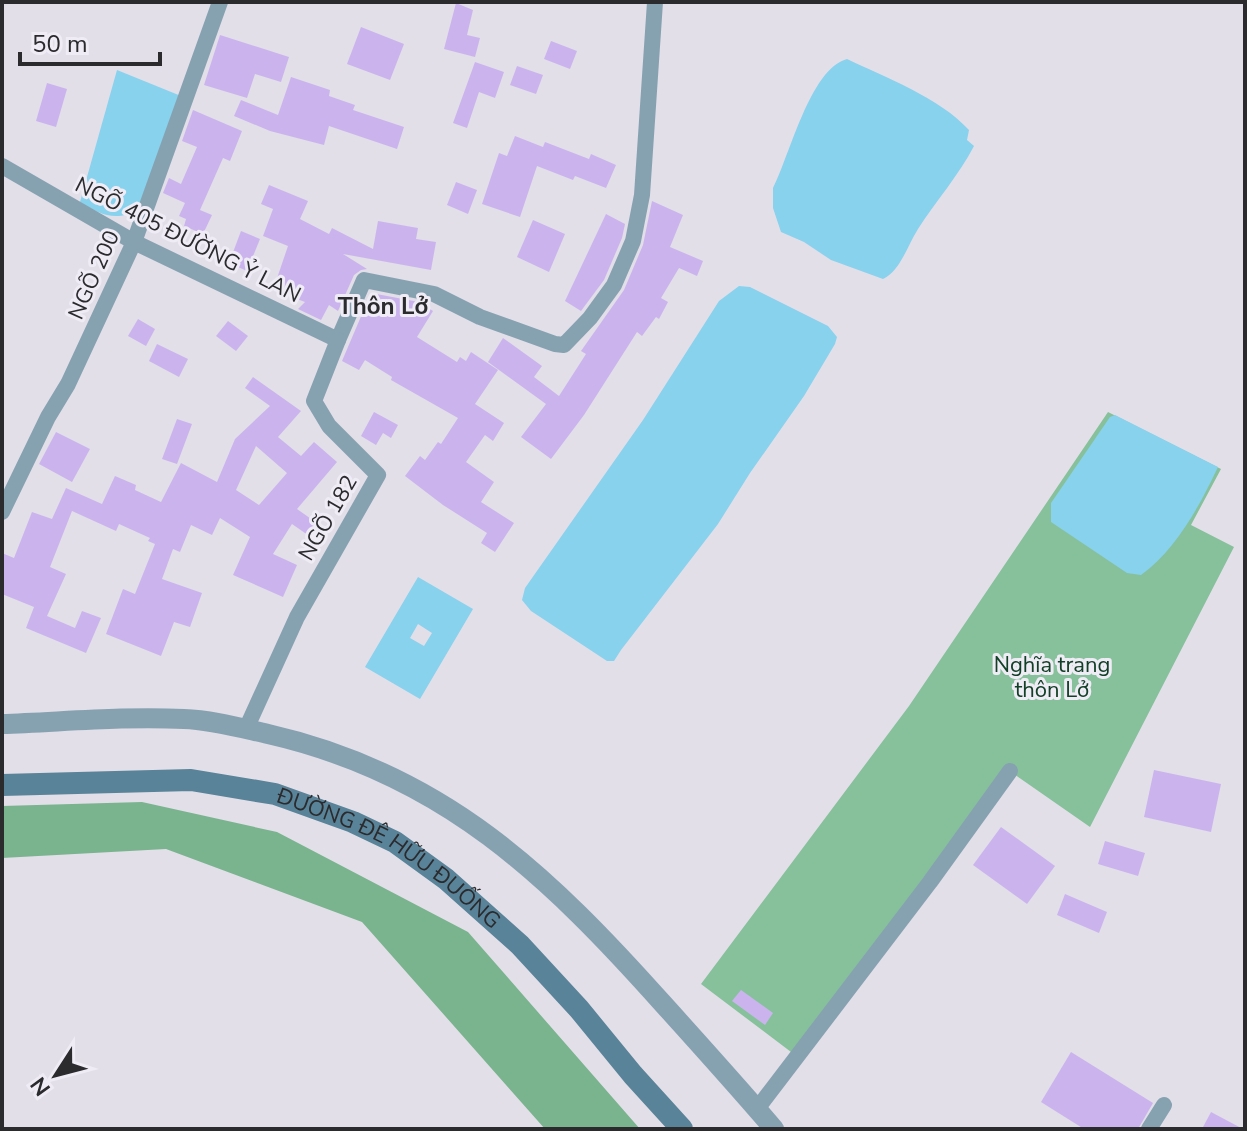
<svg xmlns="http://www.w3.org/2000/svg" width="1247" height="1131" viewBox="0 0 1247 1131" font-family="'Nunito Sans',sans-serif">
<rect width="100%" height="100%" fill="#e2dfe9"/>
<path fill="#86c19b" d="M1108,412L1221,469L1191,525L1234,547L1090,827L1014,774L795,1055L701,984L909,706Z"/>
<path fill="#79b48e" d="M142,802L277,832L468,932L640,1129H545L362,922L166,849L2,858V806Z"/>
<g fill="#88d2ed" fill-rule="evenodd">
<path d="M847,59C885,77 940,98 969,130L967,140L974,146C959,175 936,201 918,229C907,246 901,270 883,279L831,260L804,242L781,232L773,208V188C790,155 810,69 847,59Z"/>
<path d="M117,70L181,96L139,208C118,223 100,215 80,202Z"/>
<path d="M739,286L750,287L828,326L837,337L835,344L804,396L750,473L718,524L621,650L614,661H607L531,611L522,600L525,588L643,420L719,301Z"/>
<path d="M1115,415L1218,467C1200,505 1176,550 1141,575L1127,573L1051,522V503L1110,417Z"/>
<path d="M418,577L473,609L420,699L365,667ZM418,624L432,633L424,646L410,638Z"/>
</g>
<g fill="#cbb4ed" fill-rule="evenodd">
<path d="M456,3L473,10L467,35L480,38L475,57L444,49Z"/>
<path d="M361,27L404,44L390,80L347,64Z"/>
<path d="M220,35L289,57L281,82L255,74L247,98L204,85Z"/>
<path d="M551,41L577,51L570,69L544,59Z"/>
<path d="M475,62L504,72L495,98L479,92L467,128L453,123Z"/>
<path d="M517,66L543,75L536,94L510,85Z"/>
<path d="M291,77L330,90L329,96L355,105L353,110L404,127L397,149L329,126L324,145L270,131L234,116L241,100L278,115Z"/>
<path d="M47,83L67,89L56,127L36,121Z"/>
<path d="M193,110L242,131L230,161L223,158L200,210L212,215L203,234L184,226L186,219L179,216L185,203L163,193L169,178L181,184L197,147L182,141Z"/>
<path d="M515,136L543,147L545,142L589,159L591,154L616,165L606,188L575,176L573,180L537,166L520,217L482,204L499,153L507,156Z"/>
<path d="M456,182L477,190L468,214L447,205Z"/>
<path d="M269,185L308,201L300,219L329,234L332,228L373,249L378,221L418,228L416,239L436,242L431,270L343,254L367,269L361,270L354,275L338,311L329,305L321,320L298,309L305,302L273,290L288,246L263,236L273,209L261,204Z"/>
<path d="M652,201L683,215L670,247L703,261L697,276L679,268L661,298L668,302L659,319L656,317L642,336L637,332L584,415L551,459L521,437L546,404L488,362L503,338L542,366L534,377L559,396L586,354L581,351L624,290L643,245Z"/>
<path d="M606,214L625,224L622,238L604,280L581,311L565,301Z"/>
<path d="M533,220L565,234L549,272L517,257Z"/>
<path d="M241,231L260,239L247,271L229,263Z"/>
<path d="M371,293L419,302L433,311L417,337L457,362L460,357L466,361L471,352L498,370L475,404L504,423L493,441L485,435L466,462L494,482L481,502L514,523L495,552L481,543L487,533L443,505L405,476L420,456L425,460L438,442L441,444L458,418L391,380L392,377L365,360L359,370L342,361Z"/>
<path d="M138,319L155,329L146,346L128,336Z"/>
<path d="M228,321L248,336L236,351L216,336Z"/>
<path d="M157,344L188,359L179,377L149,361Z"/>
<path d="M253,377L301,411L278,437L301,456L314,442L337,462L297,509L324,528L315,540L292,524L273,554L297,565L283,597L233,575L250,537L220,518L212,535L191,525L180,552L173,549L162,579L202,593L190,627L174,622L161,656L106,634L123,589L135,594L155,544L148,541L150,538L119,524L116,531L72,511L50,567L66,574L47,616L75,628L82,611L101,618L86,653L26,628L34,607L2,594V553L14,558L32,512L52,519L66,488L102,504L115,476L136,485L135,490L161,502L181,463L217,482L235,439L270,406L245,388ZM256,446L287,473L259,505L236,490Z"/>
<path d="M374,412L398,425L391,438L383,433L376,445L361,436Z"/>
<path d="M177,419L192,424L177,464L162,459Z"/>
<path d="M56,432L90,449L72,482L39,464Z"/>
<path d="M1154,770L1221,784L1211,832L1144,817Z"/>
<path d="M1001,827L1055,866L1027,904L973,865Z"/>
<path d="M1105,841L1145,853L1138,876L1098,864Z"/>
<path d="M1065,894L1107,912L1099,933L1057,915Z"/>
<path d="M741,990L773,1013L765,1025L732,1001Z"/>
<path d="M1071,1052L1153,1103L1138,1129H1084L1041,1102Z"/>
<path d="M1211,1112L1243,1129H1202Z"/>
</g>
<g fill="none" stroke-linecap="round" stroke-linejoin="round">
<g stroke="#86a2b1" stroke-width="16">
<path d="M2,166L134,242L338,340L364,280L434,294L480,317L555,344L564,345L590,318L614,285L633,241L642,195L655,2"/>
<path d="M2,512L48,417L68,384L134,242L220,2"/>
<path d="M246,729L297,617L378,475L329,426L314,401L338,340"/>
<path d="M757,1109L930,882L1010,771"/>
<path d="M1149,1129L1164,1105"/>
</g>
<path stroke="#86a2b1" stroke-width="20" d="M2,724C62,722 124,716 184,719C212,720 241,728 268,734C444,774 549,876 665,1006C702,1047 739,1088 774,1129"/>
<path stroke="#598398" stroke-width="22" id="s1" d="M2,785L191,780L275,794L353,822L395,842L446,879L520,945L579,1009L633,1075L682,1129"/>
</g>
<g text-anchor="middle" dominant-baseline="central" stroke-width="6" stroke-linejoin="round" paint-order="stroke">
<g font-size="22" fill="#2b2a2d" stroke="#efecf6">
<text transform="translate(188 240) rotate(27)">NGÕ 405 ĐƯỜNG Ỷ LAN</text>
<text transform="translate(94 275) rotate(-66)">NGÕ 200</text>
<text transform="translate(328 518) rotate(-60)">NGÕ 182</text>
<text stroke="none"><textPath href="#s1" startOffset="406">ĐƯỜNG ĐÊ HỮU ĐUỐNG</textPath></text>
</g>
<g font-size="22" fill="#114026" stroke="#efecf6">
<text x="1052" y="665">Nghĩa trang<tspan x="1052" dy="25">thôn Lở</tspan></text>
</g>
<g font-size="24" font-weight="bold" fill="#2b2a2d" stroke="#efecf6">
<text x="383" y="306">Thôn Lở</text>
</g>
</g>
<rect width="1247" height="1131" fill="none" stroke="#2b2a2d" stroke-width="8"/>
<g transform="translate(56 1075) rotate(234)" stroke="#efecf6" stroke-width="6" paint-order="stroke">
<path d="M0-6L14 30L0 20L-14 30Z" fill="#2b2a2d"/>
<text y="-12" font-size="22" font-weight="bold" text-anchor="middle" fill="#2b2a2d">N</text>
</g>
<path d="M20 52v12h140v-12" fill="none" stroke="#2b2a2d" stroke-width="4"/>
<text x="32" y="52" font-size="24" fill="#2b2a2d" stroke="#efecf6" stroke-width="6" paint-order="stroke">50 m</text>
</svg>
